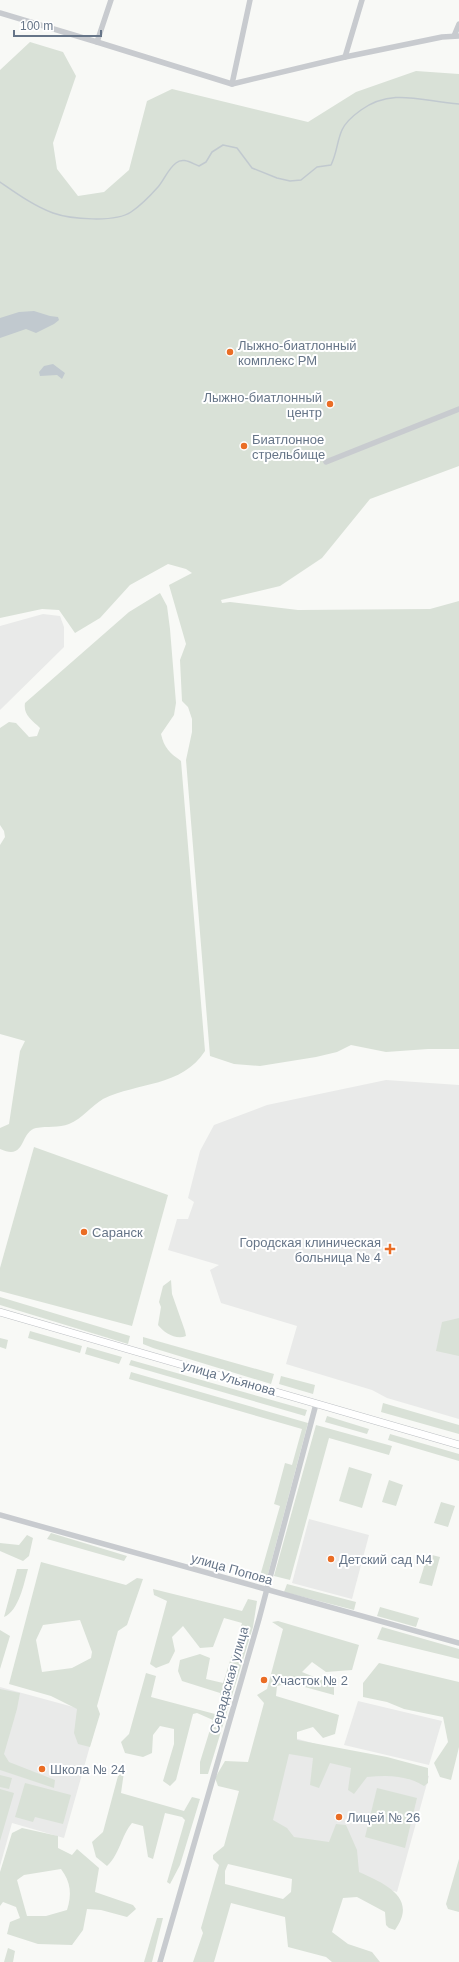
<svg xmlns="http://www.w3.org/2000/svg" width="459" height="1962" viewBox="0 0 459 1962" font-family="Arial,sans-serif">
<rect width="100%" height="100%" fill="#f8f9f6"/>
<g fill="#e9eae9">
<path d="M43,614L60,616L64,627V647L0,710V626Z"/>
<path d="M386,1080L459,1085V1419L387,1398L372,1390L286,1364L297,1326L221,1303L210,1270L219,1265L168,1250L177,1219H188L194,1202L188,1198L200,1151L214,1125L267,1105Z"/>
<path d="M309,1519L369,1535L352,1599L292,1583Z"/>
<path d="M0,1687L99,1714L64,1838L12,1823L0,1866Z"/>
<path d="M358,1701L442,1721L429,1765L344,1745Z"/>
<path d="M284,1735L429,1776L397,1892L251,1851Z"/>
</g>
<g fill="#d9e1d7" fill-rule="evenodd">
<path d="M30,42L63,52L76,76L53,143L57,169L78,196L104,192L129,170L147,101L172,89L308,122L356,92L416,71L459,74V466L370,499L322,558L280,586L221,600L222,603L230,602L298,610L430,609L459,601V1049H428L386,1052L351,1045L337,1052L316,1057L260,1066L234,1064L210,1056L186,760L192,732V719L188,707L182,701L180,660L186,644L169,585L192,573L186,569L168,564L130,585L100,618L75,633L59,610L42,609L0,618V70Z"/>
<path d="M160,593L167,606L170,629L176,703L174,715L161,734C164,748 170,753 181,761L205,1051C182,1087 138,1082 103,1099C91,1106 82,1119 69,1124C59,1128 47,1126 36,1128C19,1132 27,1161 0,1149V1128L9,1124L20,1051L25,1041L0,1034V845L5,837L4,831L0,825V728L9,722L16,723L29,737L37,736L40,728C32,720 23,715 25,703L129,612Z"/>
<path d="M34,1147L168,1195L132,1326L0,1291V1268Z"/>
<path d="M171,1280L172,1294L185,1331L186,1336C176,1340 164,1333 158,1325L161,1307L159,1302L163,1286Z"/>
<path d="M0,1297L130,1336L128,1344L0,1305Z"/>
<path d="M459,1318V1356L436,1351L442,1322Z"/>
<path d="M30,1331L82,1346L80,1353L28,1338Z"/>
<path d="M143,1337L274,1374L271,1384L153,1348L143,1344Z"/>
<path d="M0,1338L8,1340L6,1349L0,1347Z"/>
<path d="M87,1347L122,1357L119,1364L85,1354Z"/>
<path d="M131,1360L307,1410L305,1416L129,1365Z"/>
<path d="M131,1372L308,1423L267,1578L260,1576L280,1506L274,1504L285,1463L292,1465L302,1429L129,1379Z"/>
<path d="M281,1376L315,1385L313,1394L279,1384Z"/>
<path d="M383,1403L459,1425V1434L381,1412Z"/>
<path d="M327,1416L369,1429L367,1434L325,1422Z"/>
<path d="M316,1425L392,1446L389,1455L329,1438L290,1580L274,1576Z"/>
<path d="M390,1434L459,1454V1461L388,1440Z"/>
<path d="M349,1467L372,1474L362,1508L339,1501Z"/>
<path d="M389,1480L403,1485L396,1506L382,1502Z"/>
<path d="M441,1502L455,1506L448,1527L434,1523Z"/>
<path d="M51,1533L127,1556L124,1561L47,1539Z"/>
<path d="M27,1535L33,1538L29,1556L23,1561L0,1551V1543L19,1545Z"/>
<path d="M428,1554L440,1557L432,1586L419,1583Z"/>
<path d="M41,1562L126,1585L137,1578L143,1579L127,1625L118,1631L97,1706L100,1714L90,1747L78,1744L74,1733L77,1709L51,1696L9,1684ZM80,1620L92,1652L91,1658L72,1668L42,1672L36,1640L43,1625Z"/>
<path d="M17,1569H28C24,1583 19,1611 4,1617Z"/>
<path d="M287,1584L356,1602L354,1610L284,1592Z"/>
<path d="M153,1589L242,1611L248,1599L257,1601L253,1627L208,1774H200V1762L213,1720L197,1713L193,1714L176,1780L170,1786L163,1781L174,1744V1729L160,1726L153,1735L152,1753L143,1757L125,1753L121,1742L129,1734L146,1673L156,1676L151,1697L215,1714L221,1702L220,1693L182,1681L178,1671L180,1660L200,1654L210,1658L206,1679L223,1683L242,1623L224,1618L213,1647L200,1648L183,1626L172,1637L175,1651L169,1663L156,1668L150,1664L167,1601L154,1595Z"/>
<path d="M380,1607L419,1618L416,1627L377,1616Z"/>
<path d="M278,1621L359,1645L352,1670L326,1672L312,1662L302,1672L334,1685V1695L290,1683L277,1686L276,1696L339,1715L335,1734L323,1738L313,1727L297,1732V1740L387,1757L428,1768V1783L424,1786C406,1775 388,1775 367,1777L354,1794L348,1790L351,1768L330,1763L319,1788L310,1785L313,1758L289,1754L273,1820L287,1828L294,1837L329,1842L336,1824L346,1825L357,1850L359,1872C383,1883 419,1897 395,1930L389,1928L386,1925L385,1912L357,1897L343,1898L332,1932L348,1944L372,1952L380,1962H332L326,1957L288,1947L285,1917L231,1903L214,1962H193L203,1933L201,1928L219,1865L213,1859V1855L224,1846L239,1791L218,1786L215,1778L225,1761L248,1762L264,1703L257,1695L267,1689L283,1629L272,1622ZM228,1864L292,1879L291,1892L283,1899L225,1884V1871Z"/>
<path d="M382,1627L459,1649V1659L377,1639Z"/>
<path d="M0,1630L10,1636L0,1669Z"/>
<path d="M379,1663L459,1682V1747L451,1780L440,1777L434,1763L448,1742L443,1717L404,1709L387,1702L363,1697V1683Z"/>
<path d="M0,1689L20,1693L17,1709L4,1754L9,1762L55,1780L54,1788L0,1770Z"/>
<path d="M124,1772L121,1793L184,1811L192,1797L200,1799L180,1865L170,1884L167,1882L185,1820L182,1817L165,1813L153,1859L148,1857L143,1826L132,1823C121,1836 120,1854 107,1866L96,1857L92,1842L103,1832L118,1776Z"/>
<path d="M0,1775L12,1778L9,1789L0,1787Z"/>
<path d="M25,1783L71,1795L63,1824L35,1817L33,1822L15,1817Z"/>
<path d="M377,1788L417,1798L405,1848L365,1837Z"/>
<path d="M0,1789L14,1793L0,1841Z"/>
<path d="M22,1828L58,1836V1848L72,1855L77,1849L99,1868L95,1892L133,1905L136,1909L127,1917L101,1910L87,1909L83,1930L72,1945L38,1944L7,1934L10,1922L20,1918L16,1907L3,1902L0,1906V1872L12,1833ZM61,1869C71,1882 72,1895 67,1910L46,1916H27L17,1880L24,1875Z"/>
<path d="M459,1859V1912L448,1909L446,1904Z"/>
<path d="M157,1918H163L152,1962H144Z"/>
<path d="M8,1948L15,1951L13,1962H4Z"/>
</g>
<g fill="#c1c9cf">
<path d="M34,311L50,316L58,317L59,320L54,324L36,333L26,329L0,338V318L19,312Z"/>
<path d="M53,364L65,373L62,379L57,375L40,376L39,372L44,366Z"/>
</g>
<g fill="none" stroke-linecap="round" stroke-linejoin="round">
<path stroke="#c1c9cf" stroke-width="1.5" d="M0,182C16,193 34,206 53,213C70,219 115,223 131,212C140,206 150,196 158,187C164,180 168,169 176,163C183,157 191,163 199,166L206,162L212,152L223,145L237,148L252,168L277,178L290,181L301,180L317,167L331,165C337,153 337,141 342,130C346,121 354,115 361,110C393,87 423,102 459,104"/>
<defs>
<path id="major" d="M0,1312L459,1445"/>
</defs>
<use href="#major" stroke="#bbbec2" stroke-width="8"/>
<g stroke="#c8cbcf" stroke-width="5.5">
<path d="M0,13L97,42L111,0"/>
<path d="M454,36L459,24"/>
<path d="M97,42L232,84L345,57L442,37L459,36"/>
<path d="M345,57L362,0"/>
<path d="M232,84L250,0"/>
<path d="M326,462L459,409"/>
<path d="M0,1515L459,1643"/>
<path d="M160,1962L259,1619L316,1404"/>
</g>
<use href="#major" stroke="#fff" stroke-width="7"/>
</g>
<g fill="#ea6d25" stroke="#fff" stroke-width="1.5">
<circle cx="230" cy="352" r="4"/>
<circle cx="330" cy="404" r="4"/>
<circle cx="244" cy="446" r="4"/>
<circle cx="84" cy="1232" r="4"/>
<path d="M388 1243h4v4h4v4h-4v4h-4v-4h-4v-4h4z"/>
<circle cx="331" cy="1559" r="4"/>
<circle cx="264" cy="1680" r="4"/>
<circle cx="42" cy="1769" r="4"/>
<circle cx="339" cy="1817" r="4"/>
</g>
<g text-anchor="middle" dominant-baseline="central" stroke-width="4" stroke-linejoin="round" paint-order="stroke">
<g font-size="13" fill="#667588" stroke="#fff" text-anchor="start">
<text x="238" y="345">Лыжно-биатлонный<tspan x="238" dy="15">комплекс РМ</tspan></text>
<text x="322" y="397" text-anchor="end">Лыжно-биатлонный<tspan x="322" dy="15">центр</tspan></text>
<text x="252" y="439">Биатлонное<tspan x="252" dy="15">стрельбище</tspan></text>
<text x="92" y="1232">Саранск</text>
<text x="381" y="1242" text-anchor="end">Городская клиническая<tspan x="381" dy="15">больница № 4</tspan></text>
<text x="339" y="1559">Детский сад N4</text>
<text x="272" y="1680">Участок № 2</text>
<text x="50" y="1769">Школа № 24</text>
<text x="347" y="1817">Лицей № 26</text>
</g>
<g font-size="13" fill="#667588" stroke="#fff">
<text transform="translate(229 1378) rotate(16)">улица Ульянова</text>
<text transform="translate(232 1569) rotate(16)">улица Попова</text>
<text transform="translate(229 1680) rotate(-74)">Серадзская улица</text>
</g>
</g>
<path d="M14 30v6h87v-6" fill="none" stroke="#667588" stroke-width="2"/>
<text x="20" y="30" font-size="12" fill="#667588" stroke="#ffffff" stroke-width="3" paint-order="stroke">100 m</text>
</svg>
